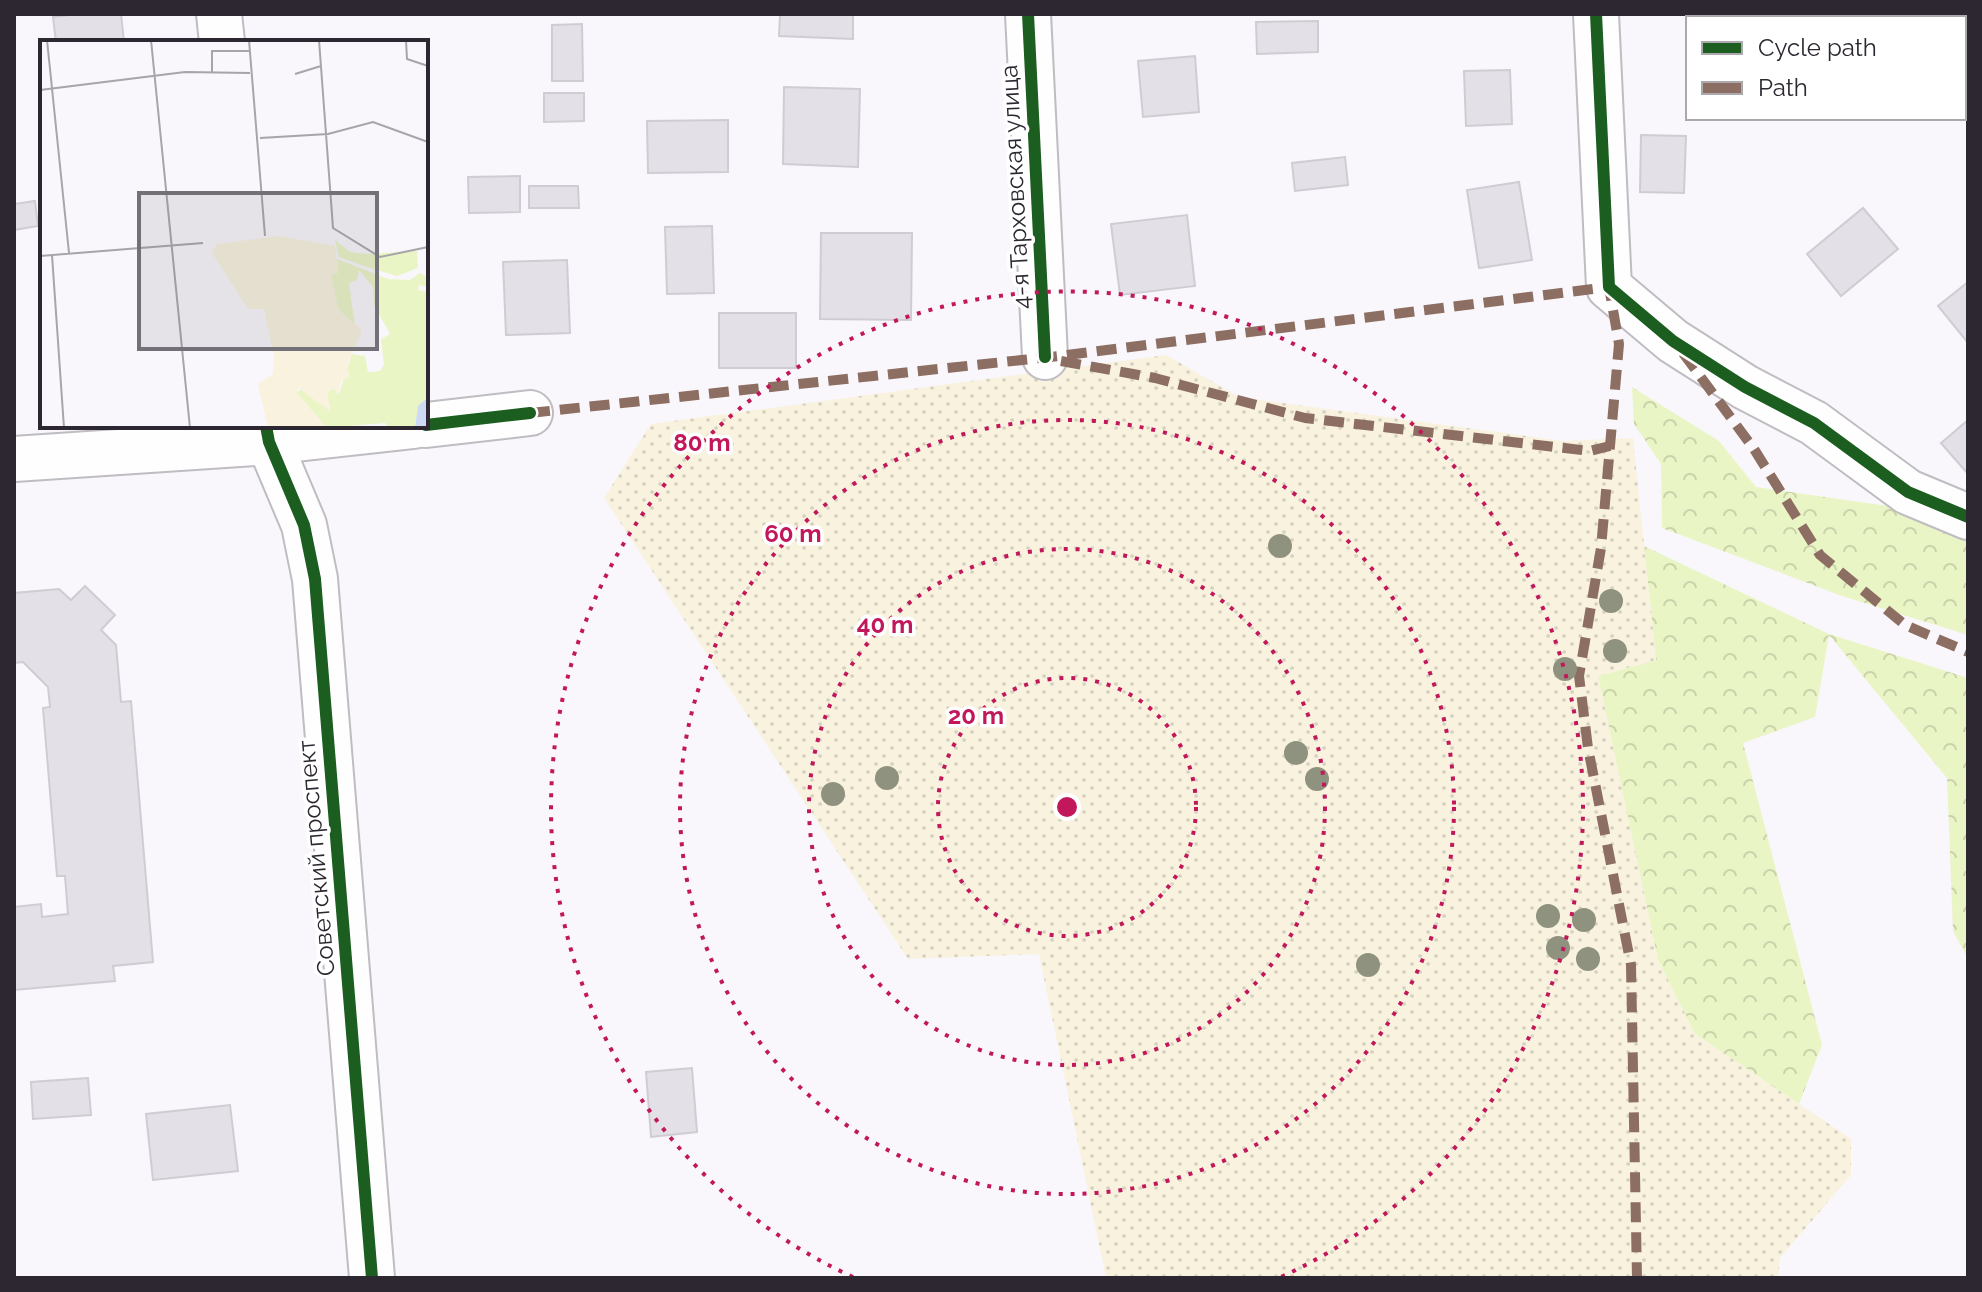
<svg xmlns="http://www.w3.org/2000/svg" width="1982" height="1292" font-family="Raleway,sans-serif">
	<defs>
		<pattern id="forest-crowns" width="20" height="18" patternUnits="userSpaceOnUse" patternTransform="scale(2)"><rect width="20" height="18" fill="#eaf5c5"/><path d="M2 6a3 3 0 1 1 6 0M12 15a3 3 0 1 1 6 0" fill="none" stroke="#c9d2aa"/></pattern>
		<pattern id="sand-dots" width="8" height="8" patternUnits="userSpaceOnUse" patternTransform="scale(2)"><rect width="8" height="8" fill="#f8f2df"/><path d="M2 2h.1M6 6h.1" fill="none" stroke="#d5d0c0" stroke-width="1.8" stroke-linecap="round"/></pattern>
	</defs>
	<rect width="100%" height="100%" fill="#f9f7fb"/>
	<g fill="url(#forest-crowns)">
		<path d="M 1632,387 L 1719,441 L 1756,487 L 1895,507 L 1968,512 L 1968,635 L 1842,596 L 1662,528 L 1661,464 L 1634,424 Z"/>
		<path d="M 1644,546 L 1829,634 L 1968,678 L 1968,959 L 1953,931 L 1947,778 L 1829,635 L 1815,717 L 1743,743 L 1822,1045 L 1799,1104 L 1695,1034 L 1658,960 L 1598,676 L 1656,660 Z"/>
	</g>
	<path fill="url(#sand-dots)" d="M 1166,355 L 1239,397 L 1563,441 L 1633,438 L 1656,660 L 1598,676 L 1658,960 L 1695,1034 L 1851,1139 L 1851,1175 L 1780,1258 L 1778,1278 L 1106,1278 L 1039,954 L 908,959 L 604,498 L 651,424 Z"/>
	<g fill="#e4e0e7" stroke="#cfccd3" stroke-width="2">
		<path d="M 79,14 L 121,14 L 124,42 L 56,42 L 53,17 Z"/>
		<path d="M 780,14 L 853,14 L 853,39 L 779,36 Z"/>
		<rect x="1743" y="14" width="47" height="4"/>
		<path d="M 1318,21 L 1318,52 L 1257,54 L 1256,22 Z"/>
		<path d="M 582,24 L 583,81 L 552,81 L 552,25 Z"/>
		<path d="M 1195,56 L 1199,112 L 1143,117 L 1138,61 Z"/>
		<path d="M 1510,70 L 1512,124 L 1466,126 L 1464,71 Z"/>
		<path d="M 784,87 L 860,89 L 858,167 L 783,164 Z"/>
		<path d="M 544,93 L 584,93 L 584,121 L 544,122 Z"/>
		<path d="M 728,120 L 728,172 L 648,173 L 647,121 Z"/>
		<path d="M 1641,135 L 1686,136 L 1684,193 L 1640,192 Z"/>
		<path d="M 1345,157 L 1348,185 L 1295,191 L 1292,163 Z"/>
		<path d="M 520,176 L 520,212 L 469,213 L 468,177 Z"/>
		<path d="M 1519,182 L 1532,260 L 1479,268 L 1467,190 Z"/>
		<path d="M 529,186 L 578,186 L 579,208 L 529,208 Z"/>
		<path d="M 35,201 L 38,226 L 14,230 L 14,204 Z"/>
		<path d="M 1863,208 L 1898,249 L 1841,296 L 1807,254 Z"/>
		<path d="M 1187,215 L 1195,286 L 1120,295 L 1111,224 Z"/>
		<path d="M 712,226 L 714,293 L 667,294 L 665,227 Z"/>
		<path d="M 821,233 L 912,233 L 911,320 L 820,319 Z"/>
		<path d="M 567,260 L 570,333 L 506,335 L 503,262 Z"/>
		<path d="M 1968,282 L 1968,343 L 1938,306 Z"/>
		<rect x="719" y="313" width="77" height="55"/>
		<path d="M 1968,420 L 1968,474 L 1941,443 Z"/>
		<path d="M 85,586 L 115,615 L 101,630 L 116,645 L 121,702 L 131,701 L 153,962 L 113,966 L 115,981 L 14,990 L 14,903 L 14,907 L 41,904 L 42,917 L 68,914 L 65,876 L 57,876 L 43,708 L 50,707 L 48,687 L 23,662 L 14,663 L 14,593 L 59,589 L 71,600 Z"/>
		<path d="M 692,1068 L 697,1132 L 651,1137 L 646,1072 Z"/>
		<path d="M 88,1078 L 91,1115 L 33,1119 L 31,1082 Z"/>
		<path d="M 230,1105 L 238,1171 L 153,1180 L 146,1114 Z"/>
	</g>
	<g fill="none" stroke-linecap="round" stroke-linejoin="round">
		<defs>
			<g id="minor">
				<path d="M 219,14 L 222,42"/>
				<path d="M 1028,14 L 1045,357"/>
				<path d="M 1596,14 L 1609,287 L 1673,341 L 1745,387 L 1814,423 L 1908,492 L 1968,517"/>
				<path d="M 426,425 L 530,413"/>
				<path d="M 266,426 L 269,442 L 304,525 L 315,579 L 372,1278"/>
				<path d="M 14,459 L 269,442 L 414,426"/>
			</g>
		</defs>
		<use href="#minor" stroke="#bfbcc2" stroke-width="48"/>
		<use href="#minor" stroke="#fefefe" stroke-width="44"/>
		<g stroke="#8d6e63" stroke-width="10" stroke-dasharray="20 10" stroke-linecap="butt">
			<path d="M 1683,353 L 1754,449 L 1820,555 L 1905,625 L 1968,652"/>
			<path d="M 1061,361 L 1155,378 L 1305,418 L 1590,451 L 1610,446"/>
			<path d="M 530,413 L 1059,356 L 1609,287 L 1619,344 L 1601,548 L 1579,676 L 1588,748 L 1631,965 L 1637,1278"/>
		</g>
		<defs>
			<g id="cycleway">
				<path d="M 1028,14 L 1045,357"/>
				<path d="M 1596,14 L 1609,287 L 1673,341 L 1745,387 L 1814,423 L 1908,492 L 1968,517"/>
				<path d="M 426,425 L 530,413"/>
				<path d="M 266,426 L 269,442 L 304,525 L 315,579 L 372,1278"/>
			</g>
		</defs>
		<use href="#cycleway" stroke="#fff" stroke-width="17"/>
		<use href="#cycleway" stroke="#1b5e20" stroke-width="12"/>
	</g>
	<g fill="#8f927e">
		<circle cx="1280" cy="546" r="12"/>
		<circle cx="1611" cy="601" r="12"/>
		<circle cx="1615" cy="651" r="12"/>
		<circle cx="1565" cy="669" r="12"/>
		<circle cx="1296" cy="753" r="12"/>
		<circle cx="887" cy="778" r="12"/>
		<circle cx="1317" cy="779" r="12"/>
		<circle cx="833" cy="794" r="12"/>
		<circle cx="1548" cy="916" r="12"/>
		<circle cx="1584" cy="920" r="12"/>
		<circle cx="1558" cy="948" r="12"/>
		<circle cx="1588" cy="959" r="12"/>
		<circle cx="1368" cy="965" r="12"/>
	</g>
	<g fill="none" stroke="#c2185b" stroke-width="4" stroke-dasharray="4 8">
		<circle cx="1067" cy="807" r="129"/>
		<circle cx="1067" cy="807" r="258"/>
		<circle cx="1067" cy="807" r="387"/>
		<path d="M853 1277A516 516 0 1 1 1281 1277"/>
	</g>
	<g text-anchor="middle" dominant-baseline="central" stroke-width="7" stroke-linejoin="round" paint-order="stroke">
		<g font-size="24" fill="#2c2731" stroke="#fff">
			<text transform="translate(1015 187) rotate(-93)">4-я Тарховская улица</text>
			<text transform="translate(316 858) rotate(-95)">Советский проспект</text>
		</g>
	</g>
	<g transform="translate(40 40)">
		<rect width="388" height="388" fill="#f9f7fb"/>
		<path d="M 295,200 L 310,212 L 327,214 L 377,211 L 378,228 L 357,236 L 321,225 L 299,217 ZM 297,219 L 348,239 L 370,240 L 380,233 L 388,238 L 388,247 L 379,245 L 378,250 L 388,252 L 388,357 L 378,366 L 375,388 L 348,388 L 345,383 L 287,388 L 256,353 L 263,348 L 289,370 L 287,352 L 294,349 L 299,354 L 312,314 L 325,316 L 328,332 L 340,331 L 344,325 L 341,299 L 350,294 L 334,265 L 333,247 L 319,230 L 317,240 L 309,243 L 315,286 L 298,269 L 291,235 L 298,233 Z" fill="#eaf5c5"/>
		<path d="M 239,196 L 295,206 L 298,233 L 291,235 L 298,269 L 322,290 L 307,325 L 310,337 L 301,341 L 298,356 L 294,349 L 287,353 L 291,372 L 258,348 L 257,353 L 287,388 L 228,388 L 218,344 L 233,334 L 234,316 L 224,269 L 208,269 L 172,213 L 177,204 Z" fill="#f8f2df"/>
		<path d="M 388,357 L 388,388 L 375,388 L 378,366 Z" fill="#cddbf3"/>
		<path fill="none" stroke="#a7a4aa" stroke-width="2" d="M 7,0 L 29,213M 111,0 L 150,388M 209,0 L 225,196M 279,0 L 293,188 L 340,217 L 388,207M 366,0 L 367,19 L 388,26M 172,33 L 172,11 L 209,11M 255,34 L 281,26M 0,50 L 145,32 L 210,33M 220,98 L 288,94 L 333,82 L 388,102M 12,215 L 24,388M 0,216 L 163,203"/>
		<path fill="#747078" fill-opacity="0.15" stroke="#747078" stroke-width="4" d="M 99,153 L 337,153 L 337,309 L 99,309 Z"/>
		<rect width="388" height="388" fill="none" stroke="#2c2731" stroke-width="4"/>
	</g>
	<circle cx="1067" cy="807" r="12" fill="#c2185b" stroke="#fff" stroke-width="4"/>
	<g font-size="24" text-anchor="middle" font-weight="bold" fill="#c2185b" stroke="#fff" stroke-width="7" stroke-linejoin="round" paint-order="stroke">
		<text x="702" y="451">80 m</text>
		<text x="793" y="542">60 m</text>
		<text x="885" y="633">40 m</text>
		<text x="976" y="724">20 m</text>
	</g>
	<rect width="1982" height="1292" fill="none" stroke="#2c2731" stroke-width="32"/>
	<rect x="1686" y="16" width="280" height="104" fill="#ffffff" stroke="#aba9ad" stroke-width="2"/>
	<rect x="1702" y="42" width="40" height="12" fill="#1b5e20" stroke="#aba9ad" stroke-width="2"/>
	<text x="1758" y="56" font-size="24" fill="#2c2731">Cycle path</text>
	<rect x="1702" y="82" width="40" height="12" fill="#8d6e63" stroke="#aba9ad" stroke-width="2"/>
	<text x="1758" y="96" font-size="24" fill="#2c2731">Path</text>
</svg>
